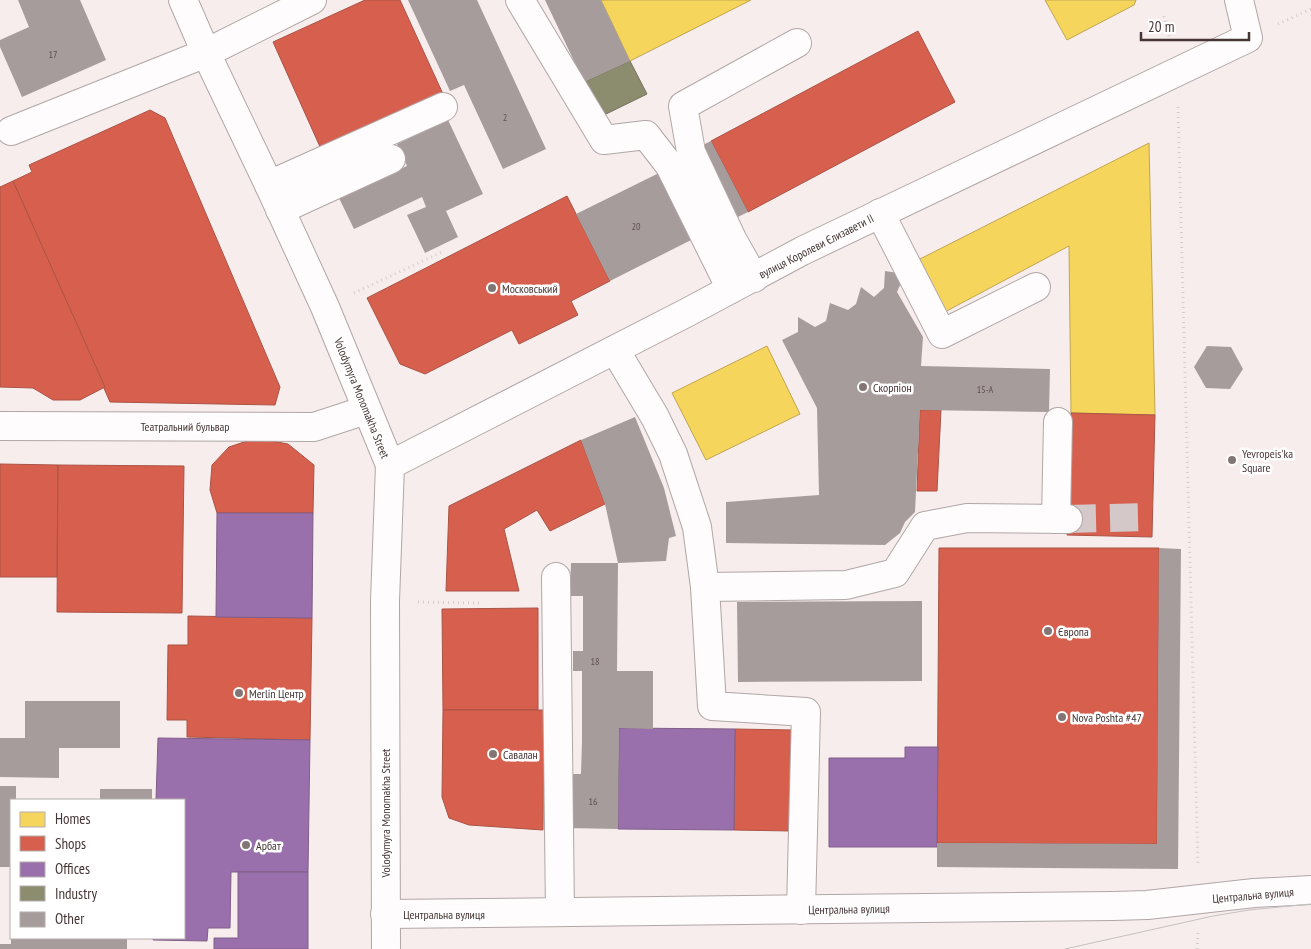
<svg xmlns="http://www.w3.org/2000/svg" width="1311" height="949" font-family="'PT Sans Narrow',sans-serif">
	<rect width="100%" height="100%" fill="#f7eded"/>
	<g fill="#f6d55c" stroke="#c1a550">
		<path d="M 601,0 L 751,0 L 630,61 Z"/>
		<path d="M 1045,0 L 1136,0 L 1134,5 L 1067,40 Z"/>
		<path d="M 1149,143 L 1155,415 L 1071,413 L 1069,246 L 941,314 L 916,261 Z"/>
		<path d="M 767,346 L 800,414 L 706,460 L 672,393 Z"/>
	</g>
	<g fill="#d6604d" stroke="#ab5346">
		<path d="M 365,0 L 400,0 L 443,94 L 321,149 L 273,42 Z"/>
		<path d="M 918,31 L 955,102 L 748,212 L 711,141 Z"/>
		<path d="M 150,110 L 165,118 L 280,387 L 275,405 L 110,402 L 13,181 L 32,172 L 29,165 Z"/>
		<path d="M 13,181 L 105,387 L 80,400 L 53,400 L 33,388 L 0,387 L 0,187 Z"/>
		<path d="M 567,196 L 610,281 L 571,301 L 578,315 L 519,344 L 512,330 L 425,374 L 400,364 L 367,298 Z"/>
		<path d="M 920,410 L 941,410 L 937,491 L 917,491 Z"/>
		<path d="M 1071,413 L 1155,415 L 1152,537 L 1067,535 Z"/>
		<path d="M 256,438 L 288,444 L 314,465 L 313,513 L 217,513 L 210,490 L 212,465 L 229,447 Z"/>
		<path d="M 581,440 L 605,504 L 550,531 L 537,510 L 504,529 L 519,591 L 446,591 L 449,506 Z"/>
		<path d="M 0,464 L 58,465 L 57,577 L 0,577 Z"/>
		<path d="M 58,465 L 184,466 L 182,613 L 57,612 Z"/>
		<path d="M 939,548 L 1159,548 L 1157,844 L 937,843 Z"/>
		<path d="M 538,608 L 538,710 L 443,710 L 442,609 Z"/>
		<path d="M 188,616 L 312,618 L 310,740 L 187,737 L 187,720 L 167,720 L 168,645 L 188,645 Z"/>
		<path d="M 443,710 L 544,710 L 543,830 L 469,825 L 449,818 L 442,797 Z"/>
		<path d="M 735,729 L 793,730 L 791,831 L 734,830 Z"/>
	</g>
	<g fill="#9970ab" stroke="#805e88">
		<path d="M 217,513 L 313,513 L 312,618 L 216,617 Z"/>
		<path d="M 619,728 L 735,729 L 734,830 L 618,829 Z"/>
		<path d="M 158,738 L 310,740 L 308,872 L 231,872 L 230,928 L 208,928 L 207,941 L 153,940 L 153,938 L 184,938 L 184,800 L 156,800 Z"/>
		<path d="M 905,747 L 938,747 L 937,847 L 829,847 L 829,758 L 905,758 Z"/>
		<path d="M 238,872 L 308,872 L 308,949 L 214,949 L 214,938 L 238,938 Z"/>
	</g>
	<path fill="#8c8c6e" stroke="#77725d" d="M 630,61 L 647,94 L 602,116 L 584,82 Z"/>
	<g fill="#a79c9c">
		<path d="M 18,0 L 80,0 L 106,60 L 22,97 L 0,47 L 0,40 L 29,27 Z"/>
		<path d="M 408,0 L 477,0 L 546,149 L 503,169 L 464,85 L 450,91 Z"/>
		<path d="M 545,0 L 601,0 L 630,61 L 584,82 Z"/>
		<path d="M 448,120 L 483,194 L 446,211 L 458,237 L 425,253 L 407,215 L 426,207 L 422,197 L 354,229 L 339,198 L 407,166 L 397,144 Z"/>
		<path d="M 711,141 L 748,212 L 738,217 L 701,146 Z"/>
		<path d="M 661,172 L 695,238 L 610,281 L 576,214 Z"/>
		<path d="M 885,271 L 905,274 L 897,292 L 923,337 L 921,366 L 1050,369 L 1049,412 L 920,410 L 915,512 L 905,522 L 900,533 L 885,545 L 726,543 L 726,502 L 819,495 L 817,408 L 782,340 L 798,332 L 798,317 L 815,327 L 826,321 L 830,303 L 848,310 L 856,304 L 861,287 L 874,297 L 884,288 Z"/>
		<path d="M 1207,346 L 1231,347 L 1243,369 L 1230,389 L 1206,388 L 1194,367 Z"/>
		<path d="M 635,417 L 664,488 L 676,536 L 669,538 L 666,561 L 618,563 L 605,504 L 581,440 Z"/>
		<path d="M 1159,548 L 1181,549 L 1178,869 L 937,867 L 937,843 L 1157,844 Z"/>
		<path d="M 571,563 L 618,563 L 617,671 L 653,671 L 653,729 L 619,728 L 618,829 L 567,828 L 568,774 L 581,774 L 582,741 L 582,671 L 573,671 L 573,651 L 583,651 L 583,596 L 570,596 Z"/>
		<path d="M 922,601 L 922,681 L 738,682 L 737,602 Z"/>
		<path d="M 25,701 L 120,701 L 120,748 L 59,748 L 59,778 L 0,777 L 0,738 L 25,738 Z"/>
		<path d="M 0,786 L 16,786 L 16,800 L 11,800 L 11,867 L 0,867 Z"/>
		<rect x="100" y="789" width="52" height="11"/>
		<path d="M 11,938 L 127,938 L 127,949 L 0,949 L 0,944 L 11,944 Z"/>
	</g>
	<g fill="none" stroke-linecap="round" stroke-linejoin="round">
		<path stroke="#d4c8c8" stroke-width="28" stroke-dasharray="28 14" stroke-linecap="butt" d="M 1068,519 L 1152,517"/>
		<defs>
			<g id="minor">
				<path d="M 520,0 L 604,140 L 646,135 L 670,166 L 731,289"/>
				<path d="M 11,131 L 206,53 L 312,0"/>
				<path d="M 269,185 L 443,107"/>
				<path d="M 280,210 L 391,159"/>
				<path d="M 880,213 L 942,334 L 1036,287"/>
				<path d="M 754,278 L 732,239 L 691,152 L 683,106 L 797,43"/>
				<path d="M 615,350 L 655,417 L 673,454 L 697,527 L 705,587 L 712,706 L 806,712 L 801,910"/>
				<path d="M 0,426 L 314,427 L 366,410"/>
				<path d="M 390,465 L 688,312 L 802,251 L 1248,38 L 1239,0"/>
				<path d="M 1056,519 L 1058,422"/>
				<path d="M 556,577 L 560,912"/>
				<path d="M 705,587 L 846,585 L 895,573 L 925,526 L 967,518 L 1068,519"/>
				<path d="M 385,914 L 1113,906 L 1147,905 L 1254,893 L 1311,890"/>
			</g>
			<path id="major" d="M 183,0 L 206,53 L 269,185 L 325,307 L 390,465 L 385,601 L 386,949"/>
		</defs>
		<use href="#minor" stroke="#b2a6a6" stroke-width="30"/>
		<use href="#major" stroke="#b2a6a6" stroke-width="30"/>
		<g stroke="#d3cece" stroke-width="3" stroke-dasharray="1 4" stroke-linecap="butt">
			<path d="M 1164,16 L 1170,40"/>
			<path d="M 1278,24 L 1311,9"/>
			<path d="M 1178,107 L 1198,866"/>
			<path d="M 354,293 L 442,252"/>
			<path d="M 418,602 L 481,603"/>
			<path d="M 1197,949 L 1198,932"/>
		</g>
		<use href="#minor" stroke="#fefcfc" stroke-width="28"/>
		<use href="#major" stroke="#fefcfc" stroke-width="28"/>
		<path stroke="#c5c1c1" stroke-width="1" d="M 1065,949 L 1213,916 L 1249,910 L 1311,904"/>
	</g>
	<g fill="#847575" stroke="#fff" stroke-width="2">
		<circle cx="492" cy="288" r="5"/>
		<circle cx="863" cy="387" r="5"/>
		<circle cx="1232" cy="460" r="5"/>
		<circle cx="1048" cy="631" r="5"/>
		<circle cx="239" cy="693" r="5"/>
		<circle cx="1062" cy="717" r="5"/>
		<circle cx="493" cy="754" r="5"/>
		<circle cx="246" cy="845" r="5"/>
	</g>
	<g text-anchor="middle" dominant-baseline="central" stroke-width="5" stroke-linejoin="round" paint-order="stroke">
		<g font-size="10" fill="#5e4f4f">
			<text x="53" y="54">17</text>
			<text x="505" y="117">2</text>
			<text x="636" y="226">20</text>
			<text x="985" y="389">15-А</text>
			<text x="595" y="661">18</text>
			<text x="593" y="801">16</text>
		</g>
		<g font-size="12" fill="#463535" stroke="#fff">
			<text transform="translate(816 246) rotate(-27)">вулиця Королеви Єлизавети ІІ</text>
			<text transform="translate(362 398) rotate(68)">Volodymyra Monomakha Street</text>
			<text x="185" y="426">Театральний бульвар</text>
			<text transform="translate(385 813) rotate(-90)">Volodymyra Monomakha Street</text>
			<text transform="translate(1253 895) rotate(-5)">Центральна вулиця</text>
			<text transform="translate(849 909) rotate(-1)">Центральна вулиця</text>
			<text x="444" y="914">Центральна вулиця</text>
		</g>
		<g font-size="12" fill="#463535" stroke="#fff" text-anchor="start">
			<text x="502" y="288">Московський</text>
			<text x="873" y="387">Скорпіон</text>
			<text x="1242" y="453">Yevropeis'ka<tspan x="1242" dy="14">Square</tspan></text>
			<text x="1058" y="631">Європа</text>
			<text x="249" y="693">Merlin Центр</text>
			<text x="1072" y="717">Nova Poshta #47</text>
			<text x="503" y="754">Савалан</text>
			<text x="256" y="845">Арбат</text>
		</g>
	</g>
	<rect x="10" y="799" width="175" height="140" fill="#ffffff" stroke="#b5aeae"/>
	<rect x="20" y="812" width="25" height="15" fill="#f6d55c" stroke="#b5aeae"/>
	<text x="55" y="824" font-size="15" fill="#463535">Homes</text>
	<rect x="20" y="836" width="25" height="15" fill="#d6604d" stroke="#b5aeae"/>
	<text x="55" y="849" font-size="15" fill="#463535">Shops</text>
	<rect x="20" y="862" width="25" height="15" fill="#9970ab" stroke="#b5aeae"/>
	<text x="55" y="874" font-size="15" fill="#463535">Offices</text>
	<rect x="20" y="886" width="25" height="15" fill="#8c8c6e" stroke="#b5aeae"/>
	<text x="55" y="899" font-size="15" fill="#463535">Industry</text>
	<rect x="20" y="912" width="25" height="15" fill="#a79c9c" stroke="#b5aeae"/>
	<text x="55" y="924" font-size="15" fill="#463535">Other</text>
	<path d="M1141 32v8h108v-8" fill="none" stroke="#463535" stroke-width="2.5"/>
	<text x="1148" y="32" font-size="15" fill="#463535" stroke="#ffffff" stroke-width="4" paint-order="stroke">20 m</text>
</svg>
